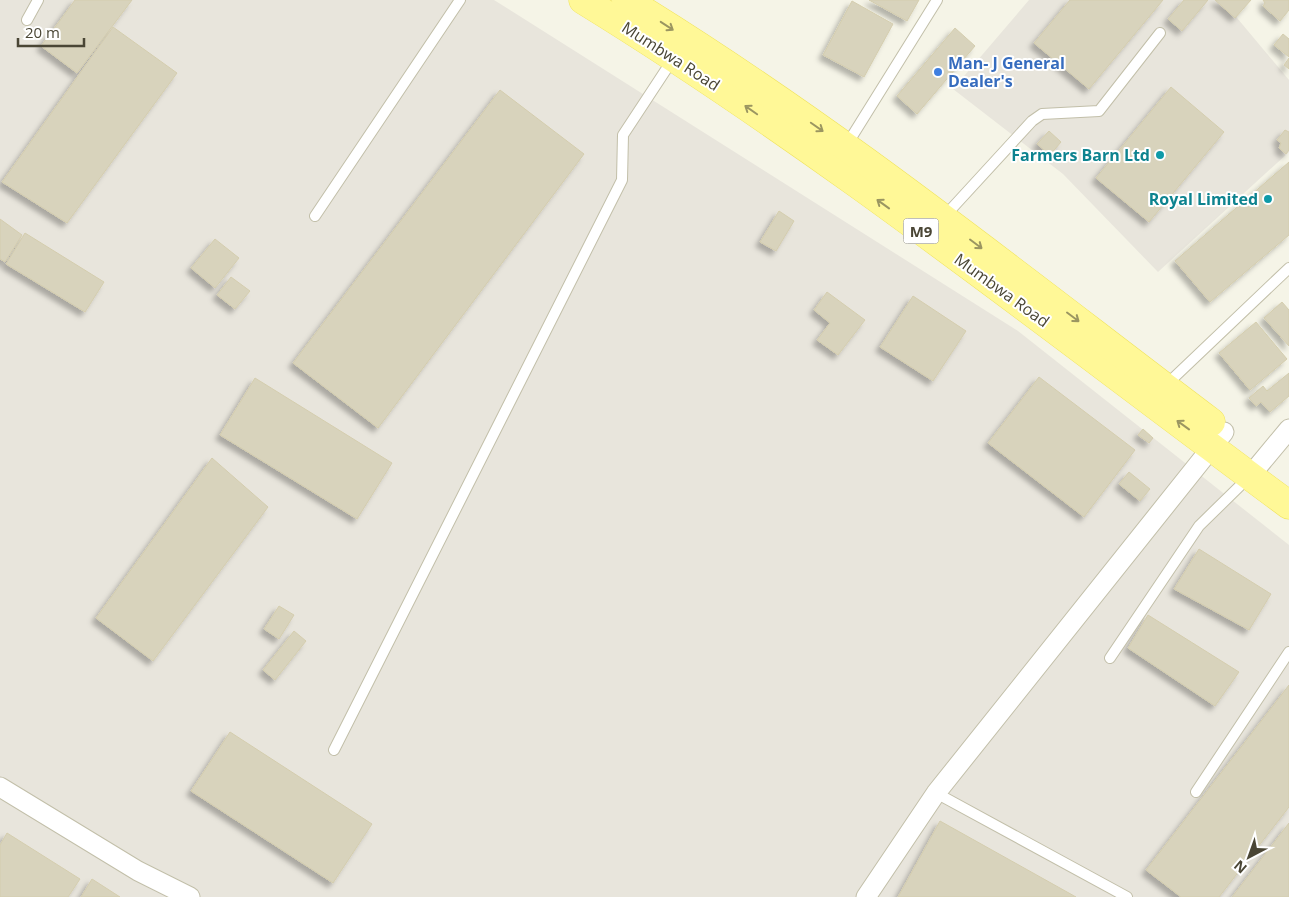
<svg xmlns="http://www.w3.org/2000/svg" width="1289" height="897" font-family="'Open Sans',sans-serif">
	<defs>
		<filter id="shadow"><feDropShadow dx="-4.5" dy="4.5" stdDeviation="2.5" flood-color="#0004"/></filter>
	</defs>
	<rect width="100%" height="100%" fill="#f5f4e7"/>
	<g fill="#e8e5dc">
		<path d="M 0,0 L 494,0 L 1018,331 L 1289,545 L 1289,897 L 0,897 Z"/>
		<path d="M 1029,0 L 1222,0 L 1289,80 L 1289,152 L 1158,272 L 1063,174 L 953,89 Z"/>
	</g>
	<g fill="#d8d3bc" stroke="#d4cdae" filter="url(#shadow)">
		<path d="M 75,0 L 132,0 L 77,73 L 41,46 Z"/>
		<path d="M 869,0 L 919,0 L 907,21 Z"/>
		<path d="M 1070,0 L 1163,0 L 1089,89 L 1034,43 Z"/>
		<path d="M 1184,0 L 1208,0 L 1182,31 L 1168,19 Z"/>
		<path d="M 1215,0 L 1251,0 L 1235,18 Z"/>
		<path d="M 1289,0 L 1289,10 L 1280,21 L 1263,6 L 1265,3 L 1263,0 Z"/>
		<path d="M 852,1 L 893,24 L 864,77 L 823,55 Z"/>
		<path d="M 113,27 L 177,73 L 67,223 L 2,182 Z"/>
		<path d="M 955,28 L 975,46 L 917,114 L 897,96 Z"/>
		<path d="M 1283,34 L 1289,39 L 1289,57 L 1274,45 Z"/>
		<path d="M 1289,58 L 1289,69 L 1284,65 Z"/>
		<path d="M 1171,87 L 1224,132 L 1149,222 L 1096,178 Z"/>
		<path d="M 500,90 L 584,154 L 378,428 L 293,363 Z"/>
		<path d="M 1285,130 L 1289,132 L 1289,150 L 1286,154 L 1279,148 L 1281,143 L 1277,140 Z"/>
		<path d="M 1049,131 L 1061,142 L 1050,155 L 1037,144 Z"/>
		<path d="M 1289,162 L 1289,235 L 1210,302 L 1175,261 Z"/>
		<path d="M 779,211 L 794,221 L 776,251 L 760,242 Z"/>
		<path d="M 0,219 L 22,235 L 5,262 L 0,259 Z"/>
		<path d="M 25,233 L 104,282 L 85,312 L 6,264 Z"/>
		<path d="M 215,239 L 239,258 L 215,288 L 191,268 Z"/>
		<path d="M 231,277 L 250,291 L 235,309 L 217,295 Z"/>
		<path d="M 827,292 L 865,320 L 838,355 L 817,340 L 830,323 L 814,310 Z"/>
		<path d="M 913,296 L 966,331 L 933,381 L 880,347 Z"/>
		<path d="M 1282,302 L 1289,310 L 1289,346 L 1264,318 Z"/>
		<path d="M 1256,322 L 1287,359 L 1250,390 L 1219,353 Z"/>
		<path d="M 1289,373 L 1289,396 L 1270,412 L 1261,402 L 1256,406 L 1249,398 L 1263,386 L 1267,391 Z"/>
		<path d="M 1039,377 L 1135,450 L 1084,517 L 988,443 Z"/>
		<path d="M 255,378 L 392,463 L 357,519 L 220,435 Z"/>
		<path d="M 1143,429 L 1153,438 L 1149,443 L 1138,435 Z"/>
		<path d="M 212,458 L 268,507 L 153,661 L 96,618 Z"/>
		<path d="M 1129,472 L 1150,489 L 1140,501 L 1119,484 Z"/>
		<path d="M 1199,549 L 1271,594 L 1249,630 L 1174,589 Z"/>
		<path d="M 279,606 L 294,615 L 279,639 L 264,629 Z"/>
		<path d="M 1148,615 L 1239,672 L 1215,706 L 1128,648 Z"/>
		<path d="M 294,631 L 306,641 L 275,680 L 263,670 Z"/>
		<path d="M 1289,685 L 1289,807 L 1219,897 L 1181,897 L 1146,870 Z"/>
		<path d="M 230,732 L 372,824 L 333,883 L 191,791 Z"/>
		<path d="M 940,821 L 1076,897 L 898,897 Z"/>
		<path d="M 1289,823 L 1289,897 L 1232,897 Z"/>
		<path d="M 7,833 L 80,879 L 68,897 L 0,897 L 0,845 Z"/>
		<path d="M 92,879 L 120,897 L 81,897 Z"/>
	</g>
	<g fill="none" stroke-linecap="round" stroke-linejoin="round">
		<defs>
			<g id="service">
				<path d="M 27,20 L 38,0"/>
				<path d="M 846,146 L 937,0"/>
				<path d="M 315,216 L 460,0"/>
				<path d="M 943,218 L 1032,121 L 1042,114 L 1099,111 L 1160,33"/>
				<path d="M 1165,386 L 1289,268"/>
				<path d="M 1110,658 L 1199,526 L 1249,477"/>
				<path d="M 334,750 L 622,180 L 623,135 L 673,59"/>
				<path d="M 1196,792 L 1289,652"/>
				<path d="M 936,793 L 1127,897"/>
			</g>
			<g id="minor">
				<path d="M 1250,476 L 1289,429"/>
				<path d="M 0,787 L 138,871 L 190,897"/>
				<path d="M 866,897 L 936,793 L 1224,432"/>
			</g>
			<g id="primary">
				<path d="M 583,0 C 830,152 1057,334 1289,505"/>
				<path d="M 626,0 C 831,125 1019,277 1211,422"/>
			</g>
		</defs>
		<use href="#service" stroke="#c2bfa9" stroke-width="12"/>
		<use href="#minor" stroke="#c2bfa9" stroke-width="21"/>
		<use href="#primary" stroke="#f0e35b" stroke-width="29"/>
		<use href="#service" stroke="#fff" stroke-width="10"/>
		<use href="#minor" stroke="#fff" stroke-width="19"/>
		<use href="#primary" stroke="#fff897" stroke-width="28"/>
	</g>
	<defs><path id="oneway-shaft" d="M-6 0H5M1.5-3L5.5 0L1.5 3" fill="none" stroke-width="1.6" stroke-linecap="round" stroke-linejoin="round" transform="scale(1.25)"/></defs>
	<g stroke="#9b9661">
		<use href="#oneway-shaft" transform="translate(667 26) rotate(33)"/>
		<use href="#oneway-shaft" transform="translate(751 110) rotate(-145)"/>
		<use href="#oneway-shaft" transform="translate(817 127) rotate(35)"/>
		<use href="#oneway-shaft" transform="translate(883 204) rotate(-144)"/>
		<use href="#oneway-shaft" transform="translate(976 244) rotate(37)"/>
		<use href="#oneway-shaft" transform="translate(1073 317) rotate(37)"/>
		<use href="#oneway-shaft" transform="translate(1183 425) rotate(-144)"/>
	</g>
	<circle fill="#3f7fe0" stroke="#fff" stroke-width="2" cx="938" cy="72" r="5"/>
	<g fill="#0f9aa8" stroke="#fff" stroke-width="2">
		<circle cx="1160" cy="155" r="5"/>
		<circle cx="1268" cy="199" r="5"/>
	</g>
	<g text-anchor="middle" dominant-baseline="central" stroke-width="4" stroke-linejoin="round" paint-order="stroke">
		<rect fill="#fff" stroke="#807e72" stroke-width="1" x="903.5" y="218.5" width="35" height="25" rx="4"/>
		<g font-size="15" font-weight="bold" fill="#4a4635">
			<text x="921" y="231">M9</text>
		</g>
		<g font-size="16" fill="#4a4635" stroke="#fff">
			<text transform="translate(671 56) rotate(33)">Mumbwa Road</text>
			<text transform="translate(1002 290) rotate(36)">Mumbwa Road</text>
		</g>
		<g font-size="16" font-weight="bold" fill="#366cbe" stroke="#fff" text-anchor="start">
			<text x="948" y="63">Man- J General<tspan x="948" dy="18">Dealer's</tspan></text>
		</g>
		<g font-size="16" font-weight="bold" fill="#0d838f" stroke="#fff" text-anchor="end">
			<text x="1150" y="155">Farmers Barn Ltd</text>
			<text x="1258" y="199">Royal Limited</text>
		</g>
	</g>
	<g transform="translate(1249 857) rotate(221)" stroke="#ffffff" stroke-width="4" paint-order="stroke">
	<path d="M0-4L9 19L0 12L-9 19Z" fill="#4a4635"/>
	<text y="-8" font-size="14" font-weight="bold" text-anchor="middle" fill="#4a4635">N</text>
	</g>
	<path d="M18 38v8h66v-8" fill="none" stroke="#4a4635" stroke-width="2.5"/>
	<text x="25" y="38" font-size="15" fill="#4a4635" stroke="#ffffff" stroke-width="4" paint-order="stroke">20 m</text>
</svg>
